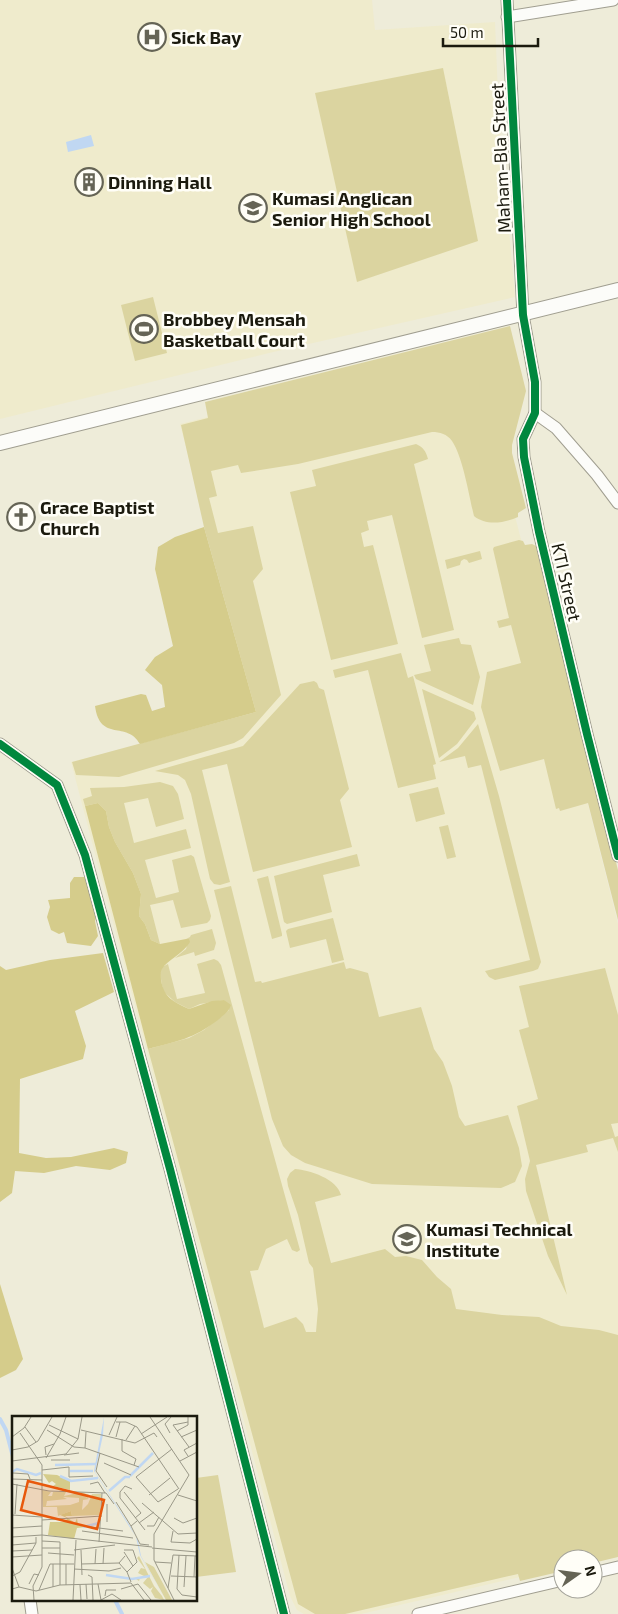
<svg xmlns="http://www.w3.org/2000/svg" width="618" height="1614" font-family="'Exo 2',sans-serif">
	<rect width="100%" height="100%" fill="#eeecd9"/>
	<g fill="#efebcc">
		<path d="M 0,0 L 372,0 L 375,30 L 495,22 L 499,119 L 515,297 L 269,353 L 0,419 Z"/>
		<path d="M 446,357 L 479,378 L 536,597 L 618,924 L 618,1554 L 593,1559 L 563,1559 L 563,1567 L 361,1614 L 304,1614 L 297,1610 L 290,1596 L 71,762 L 255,716 L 180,424 Z"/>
	</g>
	<g fill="#dbd4a0">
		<path d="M 443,68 L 478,241 L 357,282 L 315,93 Z"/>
		<path d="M 153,297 L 167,353 L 135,361 L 121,305 Z"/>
		<path d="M 510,326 L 526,391 L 512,445 L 512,453 L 526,508 L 518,513 L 518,517 C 504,523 486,526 474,516 C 469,496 463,457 452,441 C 447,434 440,432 432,432 L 298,464 L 241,473 L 238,465 L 211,471 L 217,496 L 209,498 L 218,533 L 253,526 L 263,569 L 253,581 L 281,695 L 243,738 L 234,743 L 119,777 L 76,775 L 72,762 L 256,712 L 204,527 L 181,425 L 208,418 L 205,402 Z"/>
		<path d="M 416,444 C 423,447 426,451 428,459 L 414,464 L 454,630 L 422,638 L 392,515 L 367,521 L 369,530 L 361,533 L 364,547 L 373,545 L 398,644 L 331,660 L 290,492 L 316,486 L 312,470 Z"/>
		<path d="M 519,540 L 523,541 L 525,545 L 532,544 L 536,546 L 618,870 L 618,920 L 588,803 L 560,811 L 559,808 L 556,809 L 544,759 L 500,771 L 481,707 L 487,672 L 521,663 L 511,625 L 499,628 L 497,621 L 509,618 L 493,549 L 494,547 Z"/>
		<path d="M 480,551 L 482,559 L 469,563 L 467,560 L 464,559 L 461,561 L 460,565 L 447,569 L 445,560 Z"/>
		<path d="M 459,638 L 461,644 L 471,645 L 480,677 L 473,705 L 416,679 L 414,675 L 431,671 L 424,645 Z"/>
		<path d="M 401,653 L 408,678 L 413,676 L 436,764 L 433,765 L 436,779 L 398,788 L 368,670 L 335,678 L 333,670 Z"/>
		<path d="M 314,681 L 317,683 L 319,688 L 324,690 L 349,789 L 340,800 L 352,847 L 253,872 L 227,764 L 202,770 L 230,882 L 220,885 L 214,884 L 210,879 L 191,794 L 185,780 L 178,775 L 155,771 L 243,746 L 300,684 Z"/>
		<path d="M 422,689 L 474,712 L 476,719 L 457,744 L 439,758 Z"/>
		<path d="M 478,724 L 499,796 L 541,962 L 538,969 L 533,971 L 495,980 L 489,977 L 485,971 L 530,960 L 481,765 L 468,768 L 465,756 L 439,762 L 458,748 Z"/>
		<path d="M 160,782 L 173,786 L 178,794 L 184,819 L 156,827 L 148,798 L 124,803 L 134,843 L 186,829 L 191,848 L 145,860 L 156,898 L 179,892 L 172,860 L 191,855 L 194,857 L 211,916 L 210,920 L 207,923 L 181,928 L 173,900 L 150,905 L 160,944 L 151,940 L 145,924 L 139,916 L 141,894 L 133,873 L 115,842 L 109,827 L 106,811 L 98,803 L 85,806 L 83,799 L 92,796 L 90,788 L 124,787 Z"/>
		<path d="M 438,787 L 445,814 L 416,822 L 409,794 Z"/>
		<path d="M 448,825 L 456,857 L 447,859 L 439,827 Z"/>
		<path d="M 357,854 L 360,866 L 323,875 L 332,912 L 287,924 L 284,922 L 274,876 Z"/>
		<path d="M 268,876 L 282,934 L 282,936 L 272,939 L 257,879 Z"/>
		<path d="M 231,886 L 255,982 L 261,981 L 262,983 L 344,962 L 346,969 L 350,968 L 368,973 L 379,1017 L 421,1007 L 434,1049 L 443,1062 L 452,1086 L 459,1117 L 465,1126 L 508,1115 L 519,1148 L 522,1166 L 515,1182 L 501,1188 L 372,1184 L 305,1163 L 291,1155 L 283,1146 L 272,1119 L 214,890 Z"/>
		<path d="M 333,918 L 344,960 L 332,963 L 326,939 L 290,948 L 286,931 L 288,929 Z"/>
		<path d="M 212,929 L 216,943 L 214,950 L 195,956 L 194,952 L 175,958 L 186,949 L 189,939 L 186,939 L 190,937 L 191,935 Z"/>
		<path d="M 214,959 L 218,961 L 221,965 L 300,1250 L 297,1252 L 292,1250 L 287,1239 L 266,1249 L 258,1270 L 250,1271 L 264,1328 L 296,1317 L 303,1324 L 306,1332 L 316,1332 L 318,1309 L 313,1268 L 309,1263 L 298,1215 L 288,1186 L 287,1179 L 290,1173 L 295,1169 C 310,1170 337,1179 341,1195 L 315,1202 L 331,1263 L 385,1249 L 395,1257 L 406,1256 L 422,1260 L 437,1277 L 451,1289 L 456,1309 L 502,1315 L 539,1317 L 561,1326 L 599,1330 L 618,1335 L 618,1557 L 593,1563 L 593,1559 L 563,1559 L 563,1571 L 520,1581 L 518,1574 L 345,1614 L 315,1614 L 298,1604 L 148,1049 L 189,1038 L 204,1030 L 229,1010 L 224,1000 L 200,1004 L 189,1009 L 175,1002 L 163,991 L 160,973 L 162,967 L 168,964 L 177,999 L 205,993 L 197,964 Z"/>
		<path d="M 605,968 L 618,1015 L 618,1123 L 611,1124 L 615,1137 L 618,1136 L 618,1152 L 613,1138 L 586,1145 L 588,1152 L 536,1165 L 567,1295 L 548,1256 L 526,1191 L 525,1179 L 530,1161 L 517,1106 L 538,1099 L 519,1030 L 529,1027 L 519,986 Z"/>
		<path d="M 218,1475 L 236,1572 L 196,1577 L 196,1478 Z"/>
	</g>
	<g fill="#d5cc8b">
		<path d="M 204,527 L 256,712 L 140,744 C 127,720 100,743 95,706 L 141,694 L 146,695 L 152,711 L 165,707 L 162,685 L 145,670 L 155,657 L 173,646 L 155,569 L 158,547 L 175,537 Z"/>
		<path d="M 98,803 L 106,811 L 109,827 L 115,842 L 133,873 L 141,894 L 139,916 L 145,924 L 151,940 L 160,944 L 186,939 L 189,939 L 190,942 C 183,954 167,960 162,969 C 160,972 161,976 161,980 C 164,998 174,1002 189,1009 L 212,1001 L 224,1000 L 231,1005 C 229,1012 223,1015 218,1020 C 193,1039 178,1041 148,1049 L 85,806 Z"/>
		<path d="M 74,877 L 87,877 L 98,912 L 95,921 L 98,936 L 91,946 L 67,943 L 64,932 L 59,934 L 51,930 L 47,917 L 50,907 L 48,900 L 70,898 L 70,883 Z"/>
		<path d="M 103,953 L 114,992 L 75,1011 L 86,1046 L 83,1059 L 20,1079 L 19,1153 L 46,1158 L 71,1157 L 114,1148 L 128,1152 L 126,1163 L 110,1170 L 76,1166 L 44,1173 L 15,1171 L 12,1193 L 0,1202 L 0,966 L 6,970 L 50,960 Z"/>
		<path d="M 0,1284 L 23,1359 L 16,1370 L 0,1378 Z"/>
	</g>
	<path fill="#c0d7f2" d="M 91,135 L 94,146 L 68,152 L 66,142 Z"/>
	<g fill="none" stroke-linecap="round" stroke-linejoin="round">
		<g stroke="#c0d7f2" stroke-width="4">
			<path d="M 0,1419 L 6,1430 L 14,1461"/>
			<path d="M 115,1600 L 122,1614"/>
		</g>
		<defs>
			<g id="minor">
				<path d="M 507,0 L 523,315 L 535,382 L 535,413 L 523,439 L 524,457 L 539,532 L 587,734 L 618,856"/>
				<path d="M 507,17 L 613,0"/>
				<path d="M 535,413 L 556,428 L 597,475 L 618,503"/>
				<path d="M 0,744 L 57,785 L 85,855 L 170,1169 L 284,1614"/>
				<path d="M 593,1573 L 618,1567"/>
				<path d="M 30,1600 L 32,1614"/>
				<path d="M 418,1614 L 563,1580"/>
			</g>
			<path id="tertiary" d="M 0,443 L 618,290"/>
		</defs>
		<use href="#minor" stroke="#a09e90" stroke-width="13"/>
		<use href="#tertiary" stroke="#a09e90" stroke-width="16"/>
		<use href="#minor" stroke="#fcfcf9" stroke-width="11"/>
		<use href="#tertiary" stroke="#fcfcf9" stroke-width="14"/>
		<defs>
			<g id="cycleway">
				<path d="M 507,0 L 523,315 L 535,382 L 535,413 L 523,439 L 524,457 L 539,532 L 587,734 L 618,856"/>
				<path d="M 0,744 L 57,785 L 85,855 L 170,1169 L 284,1614"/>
			</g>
		</defs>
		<use href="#cycleway" stroke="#fffef7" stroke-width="11"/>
		<use href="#cycleway" stroke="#00873e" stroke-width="8"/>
	</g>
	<defs>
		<symbol id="hospital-ring" viewBox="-11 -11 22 22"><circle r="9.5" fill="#fffef7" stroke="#656455" stroke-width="1.5"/><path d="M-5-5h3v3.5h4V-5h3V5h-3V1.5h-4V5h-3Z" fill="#656455"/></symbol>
		<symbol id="building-ring" viewBox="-11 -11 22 22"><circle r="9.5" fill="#fffef7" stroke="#656455" stroke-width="1.5"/><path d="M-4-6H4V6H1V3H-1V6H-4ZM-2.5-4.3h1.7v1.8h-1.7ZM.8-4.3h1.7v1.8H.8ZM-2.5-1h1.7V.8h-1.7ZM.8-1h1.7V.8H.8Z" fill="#656455"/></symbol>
		<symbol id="school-ring" viewBox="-11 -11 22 22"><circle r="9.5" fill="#fffef7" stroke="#656455" stroke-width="1.5"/><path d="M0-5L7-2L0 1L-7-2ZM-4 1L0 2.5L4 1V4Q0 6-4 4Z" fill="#656455"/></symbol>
		<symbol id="stadium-ring" viewBox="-11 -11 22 22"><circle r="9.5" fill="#fffef7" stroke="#656455" stroke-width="1.5"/><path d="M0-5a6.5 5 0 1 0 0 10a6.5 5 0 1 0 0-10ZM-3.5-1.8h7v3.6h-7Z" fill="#656455"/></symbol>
		<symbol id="church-ring" viewBox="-11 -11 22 22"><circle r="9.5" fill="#fffef7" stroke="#656455" stroke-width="1.5"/><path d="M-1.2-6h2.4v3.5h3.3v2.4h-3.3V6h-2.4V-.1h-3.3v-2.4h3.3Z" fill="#656455"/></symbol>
	</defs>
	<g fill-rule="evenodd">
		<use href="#hospital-ring" x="136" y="21" width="32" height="32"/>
		<use href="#building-ring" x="73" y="166" width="32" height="32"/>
		<use href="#school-ring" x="237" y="192" width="32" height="32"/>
		<use href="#stadium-ring" x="128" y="313" width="32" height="32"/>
		<use href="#church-ring" x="5" y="501" width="32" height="32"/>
		<use href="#school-ring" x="391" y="1223" width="32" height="32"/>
	</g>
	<g text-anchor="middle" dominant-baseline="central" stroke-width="5" stroke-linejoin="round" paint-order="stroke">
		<g font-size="18" font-weight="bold" fill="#1b1a0e" stroke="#fffef7" text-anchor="start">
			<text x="171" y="37">Sick Bay</text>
			<text x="108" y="182">Dinning Hall</text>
			<text x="272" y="198">Kumasi Anglican<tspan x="272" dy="21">Senior High School</tspan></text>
			<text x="163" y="319">Brobbey Mensah<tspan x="163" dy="21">Basketball Court</tspan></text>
			<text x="40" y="507">Grace Baptist<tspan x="40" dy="21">Church</tspan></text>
			<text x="426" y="1229">Kumasi Technical<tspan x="426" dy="21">Institute</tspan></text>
		</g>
		<g font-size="18" fill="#1b1a0e" stroke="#fffef7">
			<text transform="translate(500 158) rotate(-93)">Maham-Bla Street</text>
			<text transform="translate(567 582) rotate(77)">KTI Street</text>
		</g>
	</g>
	<g transform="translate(12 1416)">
		<rect width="185" height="185" fill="#eeecd9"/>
		<path d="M 30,74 L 39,76 L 36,80 L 40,80 L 41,76 L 54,76 L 52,80 L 70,76 L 77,79 L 76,82 L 70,79 L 77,83 L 71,84 L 70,94 L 76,88 L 80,78 L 89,78 L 88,99 L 60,100 L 59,95 L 46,100 L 45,91 L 31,91 ZM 51,81 L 67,82 L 67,86 L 58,89 L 34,90 L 35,85 L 55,83 ZM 127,140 L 142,170 L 150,180 L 152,184 L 143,182 L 139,175 L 141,171 L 138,173 L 131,167 L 136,161 L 128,162 L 127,165 L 124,163 L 132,160 L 126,157 L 129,152 L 133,153 L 125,142 ZM 133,146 L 142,151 L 160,184 L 154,184 Z" fill="#dbd4a0" fill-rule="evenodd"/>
		<path d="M 31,58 L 45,59 L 58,65 L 58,74 L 41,70 L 44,68 L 40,65 L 37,67 ZM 59,95 L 60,100 L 53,100 L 63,107 L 65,102 L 66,109 L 74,111 L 65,112 L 62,123 L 36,119 L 38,106 L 54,106 L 55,102 L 48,99 Z" fill="#d5cc8b"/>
		<path d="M 92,1 L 91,19 L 83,56 L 118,110 L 126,125 L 129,140 L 154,184 L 128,139 L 124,121 L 82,55 Z" fill="#c0d7f2"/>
		<path fill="none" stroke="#c0d7f2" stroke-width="2.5" d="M 43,49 L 84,48M 58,55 L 81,55M 0,56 L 5,53 L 24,59 L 29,57M 48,60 L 59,65 L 86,62M 118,60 L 141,37M 97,75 L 113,61 L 118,61M 71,111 L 87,107M 94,159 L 120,163 L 138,160"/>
		<path fill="none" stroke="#9a9888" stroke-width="1" d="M 138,1 L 177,59 L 142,118 L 142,144 L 162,184M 104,6 L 114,6 L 125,11 L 167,73M 176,6 L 161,9 L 177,31M 37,9 L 66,23M 13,11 L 24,26M 35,14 L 62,31 L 73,32 L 127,51M 69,14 L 123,27 L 142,17 L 145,21M 165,15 L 176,9 L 176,1M 8,17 L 30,49 L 30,151 L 21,170 L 22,184M 158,17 L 153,8 L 159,1M 129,18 L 155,1M 97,19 L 105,1M 0,21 L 12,12 L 19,1M 104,21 L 108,6M 169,21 L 185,14M 110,23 L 110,35 L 124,43 L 122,49M 114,24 L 123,10M 73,32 L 74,16M 160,33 L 124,61 L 146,86 L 166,73M 0,34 L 16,31 L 26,25 L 40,1M 88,37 L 84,55 L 95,71M 34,39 L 33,31 L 42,28M 52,39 L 67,37M 176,40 L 172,34 L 185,27M 34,42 L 48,18 L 54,1M 39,44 L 58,44M 0,45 L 54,38 L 66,23 L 70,1M 168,45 L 185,36M 92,47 L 119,59M 30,54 L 57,51 L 57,61 L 81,60M 1,57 L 16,58 L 18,63M 0,63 L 30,64M 0,68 L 37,75 L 94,77 L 102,88M 78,68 L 86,66 L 93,77M 120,73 L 113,70 L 108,76 L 108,82 L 133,114M 112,76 L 129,97 L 123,102M 137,79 L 158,62M 166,79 L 185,85M 104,86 L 119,110M 130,87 L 166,118 L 185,117M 95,88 L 95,106M 3,98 L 5,68M 0,99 L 30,101M 162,102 L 171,107 L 185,102M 30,104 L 90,100M 125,105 L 119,110 L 128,128 L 137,129M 127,107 L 142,96M 135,110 L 142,110 L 147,101M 79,111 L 111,115M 0,112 L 30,110M 70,115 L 121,122M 161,115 L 159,126 L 178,127 L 185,123M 0,121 L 30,119 L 140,131M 30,125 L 48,126 L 48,169M 87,126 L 90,77M 0,129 L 24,127M 30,132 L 48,132M 140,132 L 185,136M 62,134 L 103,129M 69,134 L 70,159M 112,134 L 121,134 L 125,146 L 115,156M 0,135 L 20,134M 112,136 L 121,150M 36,137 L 62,139M 167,139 L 165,173 L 170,179 L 185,181M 0,141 L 30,139M 143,146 L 159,147M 107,147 L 115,156 L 119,166M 54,148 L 54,169M 69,148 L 107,147 L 113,140M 83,148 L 84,133M 91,148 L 92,132M 0,152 L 7,171M 62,153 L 97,155 L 109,152M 76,159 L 80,161 L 81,184M 0,160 L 8,156 L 24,127 L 24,121M 159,160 L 185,161M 182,161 L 183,140M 17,168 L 22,158 L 27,159M 74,168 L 75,183M 86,168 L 89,184 L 100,178 L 109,184M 68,169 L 69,184M 41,171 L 41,148M 172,171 L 174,140M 156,172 L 161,139 L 185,140M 0,173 L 7,171 L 24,175 L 48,169 L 119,167 L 132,184M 109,173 L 126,168 L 139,184M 27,174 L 38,148 L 62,148M 93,180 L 94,174 L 104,174M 61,184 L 64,124"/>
		<path fill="#e8590c" fill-opacity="0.15" stroke="#e8590c" stroke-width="2.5" d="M 16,65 L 92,84 L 85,113 L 9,94 Z"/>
		<rect width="185" height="185" fill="none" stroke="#1b1a0e" stroke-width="2.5"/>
	</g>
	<g transform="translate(578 1574) rotate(76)"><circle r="24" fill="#fffef7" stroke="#a4a39a"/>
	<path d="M0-4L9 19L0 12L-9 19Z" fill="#656455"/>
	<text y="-8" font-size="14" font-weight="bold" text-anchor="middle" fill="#1b1a0e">N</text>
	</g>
	<path d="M443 38v8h95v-8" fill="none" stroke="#1b1a0e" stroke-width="2.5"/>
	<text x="450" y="38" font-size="15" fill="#1b1a0e" stroke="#fffef7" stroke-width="4" paint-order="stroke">50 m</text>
</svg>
